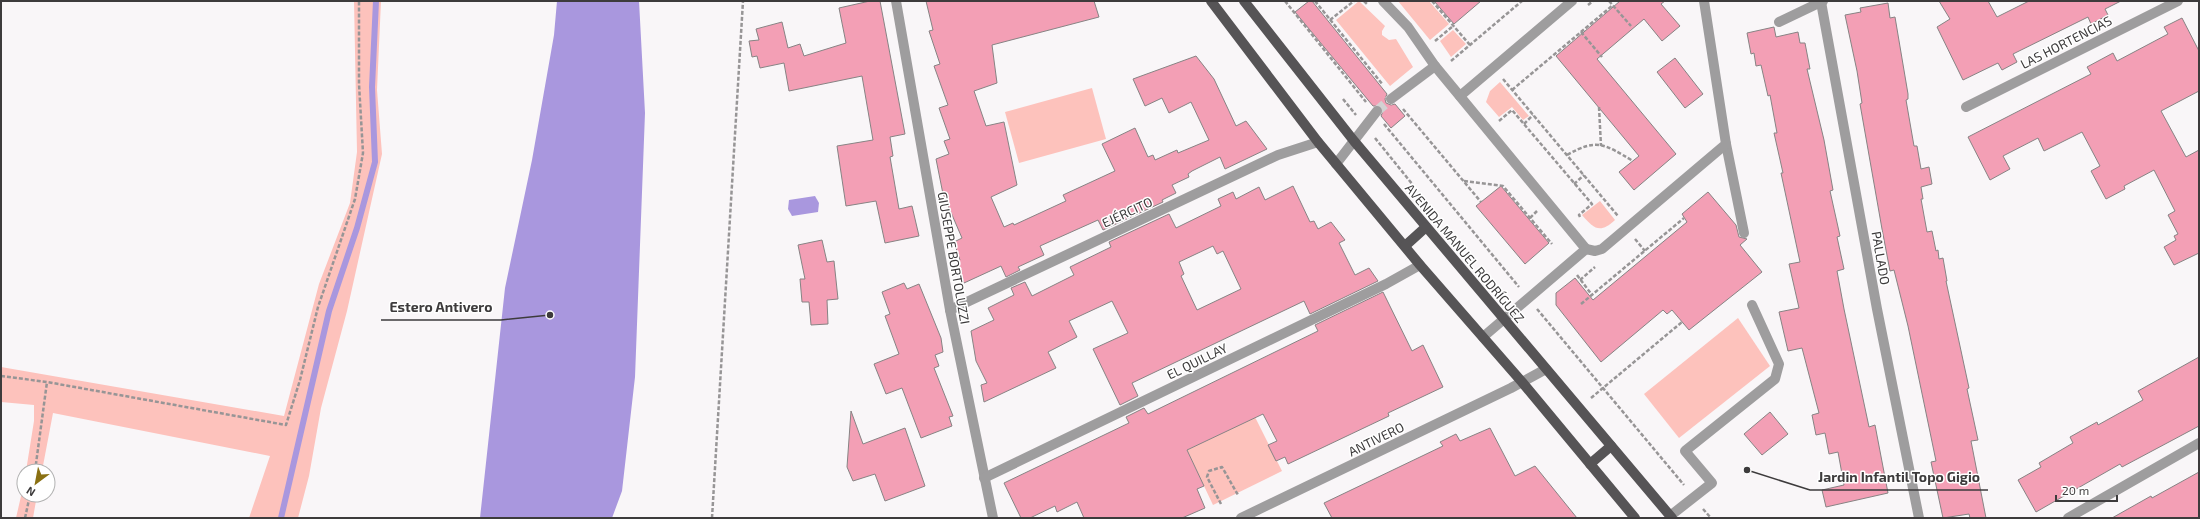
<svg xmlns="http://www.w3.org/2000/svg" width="2200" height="519" font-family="'Exo 2',sans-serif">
	<rect width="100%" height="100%" fill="#f9f6f8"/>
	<g fill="#fdc2bc">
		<path d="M 354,1 L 381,1 L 377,90 L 382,154 L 347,311 L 321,408 L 309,476 L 298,518 L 249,518 L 270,456 L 53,413 L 42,471 L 26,471 L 34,421 L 34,405 L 1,402 L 1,367 L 284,416 L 319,284 L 350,203 L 357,152 Z"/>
		<path d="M 1359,1 L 1385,26 L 1382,31 L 1382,35 L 1389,40 L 1396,39 L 1413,67 L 1390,86 L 1336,20 Z"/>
		<path d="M 1398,1 L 1429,1 L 1449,24 L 1430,40 Z"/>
		<path d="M 1453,30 L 1466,44 L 1451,57 L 1440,41 Z"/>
		<path d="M 1500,82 L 1529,116 L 1523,120 L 1512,107 L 1499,117 L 1486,102 L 1490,91 Z"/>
		<path d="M 1092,88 L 1106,139 L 1019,163 L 1005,112 Z"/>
		<path d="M 1600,201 L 1615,220 C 1600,234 1594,229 1582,215 Z"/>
		<path d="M 1738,318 L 1770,366 L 1679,438 L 1644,394 Z"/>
		<path d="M 1255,417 L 1282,471 L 1213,505 L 1187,450 Z"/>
		<path d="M 24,483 L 24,495 L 37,495 L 33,518 L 16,518 Z"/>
	</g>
	<g fill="#a997de">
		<path d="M 557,1 L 639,1 L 645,113 L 635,377 L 622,491 L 612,518 L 480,518 L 505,288 L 532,160 L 554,35 Z"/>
		<path d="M 815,196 L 819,203 L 818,212 L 792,216 L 788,209 L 789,200 Z"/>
	</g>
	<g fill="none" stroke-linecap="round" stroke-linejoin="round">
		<path stroke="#a997de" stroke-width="6" d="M 281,518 L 329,311 L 357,228 L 375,162 L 372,87 L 376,1"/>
	</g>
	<g fill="#f39fb5" stroke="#878384" fill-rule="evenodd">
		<path d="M 870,1 L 880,1 L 905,134 L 890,137 L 893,156 L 890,157 L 899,209 L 912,206 L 919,236 L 885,243 L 876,201 L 846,206 L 837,146 L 873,140 L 862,76 L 789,91 L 784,63 L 760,68 L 757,56 L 752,57 L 749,41 L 759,40 L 756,29 L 782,22 L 788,48 L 800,44 L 804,56 L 846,43 L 839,8 Z"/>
		<path d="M 926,1 L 1094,1 L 1099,17 L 992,45 L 997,83 L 974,91 L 986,126 L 1004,122 L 1017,185 L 991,197 L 1004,227 L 1013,223 L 1014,225 L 1066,201 L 1063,195 L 1115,171 L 1102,144 L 1135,128 L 1148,157 L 1153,155 L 1155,160 L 1177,150 L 1178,153 L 1209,140 L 1191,102 L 1169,113 L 1162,98 L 1145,106 L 1133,79 L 1196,56 L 1214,79 L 1236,126 L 1246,121 L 1267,149 L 1225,169 L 1220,157 L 1192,171 L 1188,174 L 1189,177 L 1172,185 L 1176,193 L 1162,200 L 1163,202 L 1103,230 L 1098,220 L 1040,246 L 1044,255 L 1018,267 L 1020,270 L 1006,277 L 1001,266 L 964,283 L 960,274 L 958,261 L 960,260 L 954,242 L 962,238 L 943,194 L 936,159 L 949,154 L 944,141 L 950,139 L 939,108 L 948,105 L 934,66 L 940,64 L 929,31 L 933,30 Z"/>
		<path d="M 1309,1 L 1312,1 L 1387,94 L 1385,99 L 1386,103 L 1391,105 L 1395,104 L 1405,116 L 1391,128 L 1381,116 L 1383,111 L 1381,106 L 1373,106 L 1295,12 Z"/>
		<path d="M 1434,1 L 1481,1 L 1454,24 Z"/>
		<path d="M 1620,1 L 1665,1 L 1661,4 L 1680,26 L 1662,41 L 1644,19 L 1597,59 L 1676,154 L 1634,190 L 1619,172 L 1639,156 L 1556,56 Z"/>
		<path d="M 1939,1 L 1988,1 L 1997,17 L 2029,1 L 2121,1 L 2105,9 L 2108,15 L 2091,24 L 2088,17 L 2013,54 L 2017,62 L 2002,70 L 1998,63 L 1963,80 L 1937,27 L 1950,19 Z"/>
		<path d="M 1888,3 L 1890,18 L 1895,17 L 1908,94 L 1908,99 L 1906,100 L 1914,146 L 1917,146 L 1921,169 L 1929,167 L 1932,184 L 1921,187 L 1923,199 L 1921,199 L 1927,232 L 1932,231 L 1936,251 L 1938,250 L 1939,259 L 1943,258 L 1947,281 L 1946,281 L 1969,388 L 1967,389 L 1978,440 L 1971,441 L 1986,518 L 1970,518 L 1969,514 L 1943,518 L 1931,462 L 1936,461 L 1908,326 L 1894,270 L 1890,271 L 1882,229 L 1860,104 L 1862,103 L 1857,71 L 1845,15 L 1861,12 L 1860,8 Z"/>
		<path d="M 2182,18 L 2199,51 L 2199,91 L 2161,111 L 2186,157 L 2199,150 L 2199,253 L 2174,265 L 2164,247 L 2176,240 L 2174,236 L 2178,234 L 2168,215 L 2175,211 L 2154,170 L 2124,186 L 2125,189 L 2106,199 L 2091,171 L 2100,166 L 2082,132 L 2044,151 L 2038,138 L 2003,156 L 2010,169 L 1990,180 L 1968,137 L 2091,74 L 2087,67 L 2113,53 L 2117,61 L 2168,34 L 2164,27 Z"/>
		<path d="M 1774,27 L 1776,37 L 1798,32 L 1800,43 L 1805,43 L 1810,69 L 1807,69 L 1824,140 L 1833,190 L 1830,191 L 1840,236 L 1837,237 L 1844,269 L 1837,271 L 1844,309 L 1869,427 L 1875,425 L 1888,493 L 1826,507 L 1822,490 L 1844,485 L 1838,452 L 1829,454 L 1825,433 L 1816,435 L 1812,415 L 1819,413 L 1802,348 L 1788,351 L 1779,312 L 1799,308 L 1789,264 L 1800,262 L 1781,173 L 1783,173 L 1774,133 L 1777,133 L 1770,95 L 1768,96 L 1761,65 L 1756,66 L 1754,53 L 1751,54 L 1747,33 Z"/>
		<path d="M 1675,58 L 1703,94 L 1685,108 L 1657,72 Z"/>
		<path d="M 1293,186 L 1310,222 L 1314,221 L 1318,229 L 1331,222 L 1345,240 L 1339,243 L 1355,275 L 1369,268 L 1378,281 L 1310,314 L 1304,301 L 1132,383 L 1138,396 L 1120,405 L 1093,349 L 1128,333 L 1112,301 L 1069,321 L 1077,337 L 1048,352 L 1056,368 L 984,402 L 981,385 L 987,383 L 976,361 L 971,331 L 994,320 L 988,308 L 1014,295 L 1011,288 L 1025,282 L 1032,296 L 1074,275 L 1070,267 L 1111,247 L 1109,242 L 1169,214 L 1176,228 L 1221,206 L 1218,199 L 1233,192 L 1236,199 L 1259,187 L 1265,200 ZM 1213,246 L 1217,254 L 1223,251 L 1241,289 L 1197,310 L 1181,276 L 1184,274 L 1179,262 Z"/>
		<path d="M 1501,186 L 1549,243 L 1525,264 L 1476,206 Z"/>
		<path d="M 1708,192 L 1736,225 L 1739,237 L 1747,239 L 1740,245 L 1762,272 L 1689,330 L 1672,310 L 1667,314 L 1663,310 L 1601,362 L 1556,305 L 1556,293 L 1575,278 L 1593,300 L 1687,222 L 1682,214 Z"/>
		<path d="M 822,240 L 827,262 L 834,261 L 838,299 L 827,300 L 828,324 L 811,325 L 809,302 L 802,302 L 800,279 L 805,279 L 798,245 Z"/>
		<path d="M 904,283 L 907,289 L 919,284 L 941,338 L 943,352 L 935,355 L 939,366 L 934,368 L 953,416 L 949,417 L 952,426 L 921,438 L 902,388 L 886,394 L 874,364 L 899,354 L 885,316 L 890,314 L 882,292 Z"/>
		<path d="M 1383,292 L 1412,351 L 1423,345 L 1443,387 L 1388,413 L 1389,416 L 1288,464 L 1285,457 L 1276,461 L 1268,445 L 1277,441 L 1263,414 L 1187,450 L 1204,486 L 1197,489 L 1205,508 L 1182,518 L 1084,518 L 1077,502 L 1057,512 L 1055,506 L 1030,518 L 1021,518 L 1004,483 L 1129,423 L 1126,417 L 1144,408 L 1148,414 L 1318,331 L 1315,325 Z"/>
		<path d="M 2199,357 L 2199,426 L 2122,467 L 2120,464 L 2036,512 L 2018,480 L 2041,467 L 2039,463 L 2073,443 L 2070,437 L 2097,422 L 2098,425 L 2143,400 L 2138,391 Z"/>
		<path d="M 851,411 L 863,444 L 905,428 L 925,486 L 885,501 L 875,474 L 853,481 L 847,467 Z"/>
		<path d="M 1770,412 L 1788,434 L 1762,455 L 1744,434 Z"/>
		<path d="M 1490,428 L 1515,476 L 1535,466 L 1577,518 L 1332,518 L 1324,503 L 1443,446 L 1440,442 L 1456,434 L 1460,441 Z"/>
		<path d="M 2199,472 L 2199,518 L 2112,518 L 2151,496 L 2152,498 Z"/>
	</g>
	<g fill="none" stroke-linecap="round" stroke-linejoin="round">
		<path stroke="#d3d1d2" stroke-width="10" stroke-dasharray="10 5" stroke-linecap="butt" d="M 1377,111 L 1391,99"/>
		<g stroke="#979596" stroke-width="2.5" stroke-dasharray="4 2" stroke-linecap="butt">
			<path d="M 1285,1 L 1366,102"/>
			<path d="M 1315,1 L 1383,85"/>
			<path d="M 1364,1 L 1368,5"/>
			<path d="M 1432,1 L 1470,45"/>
			<path d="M 1609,1 L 1631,26"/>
			<path d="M 1588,5 L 1593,1"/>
			<path d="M 1330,20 L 1354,1"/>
			<path d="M 1581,32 L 1602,57"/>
			<path d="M 1435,41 L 1453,26"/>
			<path d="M 1451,61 L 1522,1"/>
			<path d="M 1503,79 L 1618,216"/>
			<path d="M 1512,90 L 1613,5"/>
			<path d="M 1343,99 L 1356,115"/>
			<path d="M 1599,107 L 1601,146"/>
			<path d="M 1403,109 L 1481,202"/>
			<path d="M 1499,121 L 1512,110 L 1592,204 L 1579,215 L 1580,217"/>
			<path d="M 1384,124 L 1519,287"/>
			<path d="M 1524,124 L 1533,115"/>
			<path d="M 1375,138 L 1413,185"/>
			<path d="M 1567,155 C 1597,138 1604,144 1633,161"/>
			<path d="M 1464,181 L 1503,186 L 1552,244"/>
			<path d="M 1574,184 L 1584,175"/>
			<path d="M 1530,218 L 1537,211"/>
			<path d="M 1635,239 L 1645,251"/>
			<path d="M 1577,275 L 1592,295"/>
			<path d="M 1580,280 L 1595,267"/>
			<path d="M 1581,304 L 1684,218"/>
			<path d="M 1537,309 L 1684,485"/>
			<path d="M 1,376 L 47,382 L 286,425 L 300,380 L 318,307 L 355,199 L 363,153 L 359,84 L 359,1"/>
			<path d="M 1591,398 L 1682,322"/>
			<path d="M 35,471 L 47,382"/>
			<path d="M 1221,504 L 1207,477 L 1209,471 L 1222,467 L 1238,495"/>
			<path d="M 1703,509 L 1711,518"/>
			<path d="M 25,518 L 30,495"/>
			<path d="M 712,518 L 743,1"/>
		</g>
		<g stroke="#9e9d9e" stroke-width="10">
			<path d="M 896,1 L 950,310 L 993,518"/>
			<path d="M 1383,1 L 1408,27 L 1435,66 L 1586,249"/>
			<path d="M 1821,2 L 1877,309 L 1919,518"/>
			<path d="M 1779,22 L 1823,1"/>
			<path d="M 1460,96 L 1572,1"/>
			<path d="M 1391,99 L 1435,66"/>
			<path d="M 1966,107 L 2178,1"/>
			<path d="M 1726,144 L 1744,233"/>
			<path d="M 1336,164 L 1377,111"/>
			<path d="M 950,310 L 1278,155 L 1318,142"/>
			<path d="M 1483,337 L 1586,249 L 1595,251 L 1602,249 L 1726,144 L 1704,1"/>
			<path d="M 984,478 L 1386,284 L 1420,265"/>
			<path d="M 1670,516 L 1712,483 L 1685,451 L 1775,379 L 1779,364 L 1752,305"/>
			<path d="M 1241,518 L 1511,388 L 1546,369"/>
			<path d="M 2068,518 L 2199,443"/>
		</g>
		<g stroke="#565456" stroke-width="10">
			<path d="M 1211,1 L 1318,142 L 1420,265 L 1522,382 L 1635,518"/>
			<path d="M 1244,1 L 1354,141 L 1672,518"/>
			<path d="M 1405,246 L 1426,227"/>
			<path d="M 1590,464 L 1611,446"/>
		</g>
	</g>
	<g text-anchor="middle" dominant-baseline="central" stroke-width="3" stroke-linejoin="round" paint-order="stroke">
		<g font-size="13" fill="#3d3b3c" stroke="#fff">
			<text transform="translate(2066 42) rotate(-27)">LAS HORTENCIAS</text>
			<text transform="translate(1127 212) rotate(-25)">EJÉRCITO</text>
			<text transform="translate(1465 253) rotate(50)">AVENIDA MANUEL RODRÍGUEZ</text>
			<text transform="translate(954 258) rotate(80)">GIUSEPPE BORTOLUZZI</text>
			<text transform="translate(1881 258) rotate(80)">PALLADO</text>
			<text transform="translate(1197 361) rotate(-26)">EL QUILLAY</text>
			<text transform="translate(1376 439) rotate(-26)">ANTIVERO</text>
		</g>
	</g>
	<path fill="none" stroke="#3d3b3c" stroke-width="1.5" d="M550 315L501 320H381M1747 470L1810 490H1988"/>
	<g fill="#3d3b3c" stroke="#fff" stroke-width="1.5">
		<circle cx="550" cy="315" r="4"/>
		<circle cx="1747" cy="470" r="4"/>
	</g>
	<g font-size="14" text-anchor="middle" font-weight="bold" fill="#3d3b3c" stroke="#fff" stroke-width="3" stroke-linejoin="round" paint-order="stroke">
		<text x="441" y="312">Estero Antivero</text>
		<text x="1899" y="482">Jardin Infantil Topo Gigio</text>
	</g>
	<rect width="2200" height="519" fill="none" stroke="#3d3b3c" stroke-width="4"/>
	<g transform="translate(36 483) rotate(212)"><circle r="19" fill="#ffffff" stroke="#b1b1b1"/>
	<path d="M0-3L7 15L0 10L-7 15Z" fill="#8a7012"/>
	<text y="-6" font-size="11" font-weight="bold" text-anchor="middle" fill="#3d3b3c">N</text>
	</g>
	<path d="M2056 495v6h61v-6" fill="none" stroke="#3d3b3c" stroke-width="2"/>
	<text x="2062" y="495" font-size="12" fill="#3d3b3c" stroke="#ffffff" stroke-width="3" paint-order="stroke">20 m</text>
</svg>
